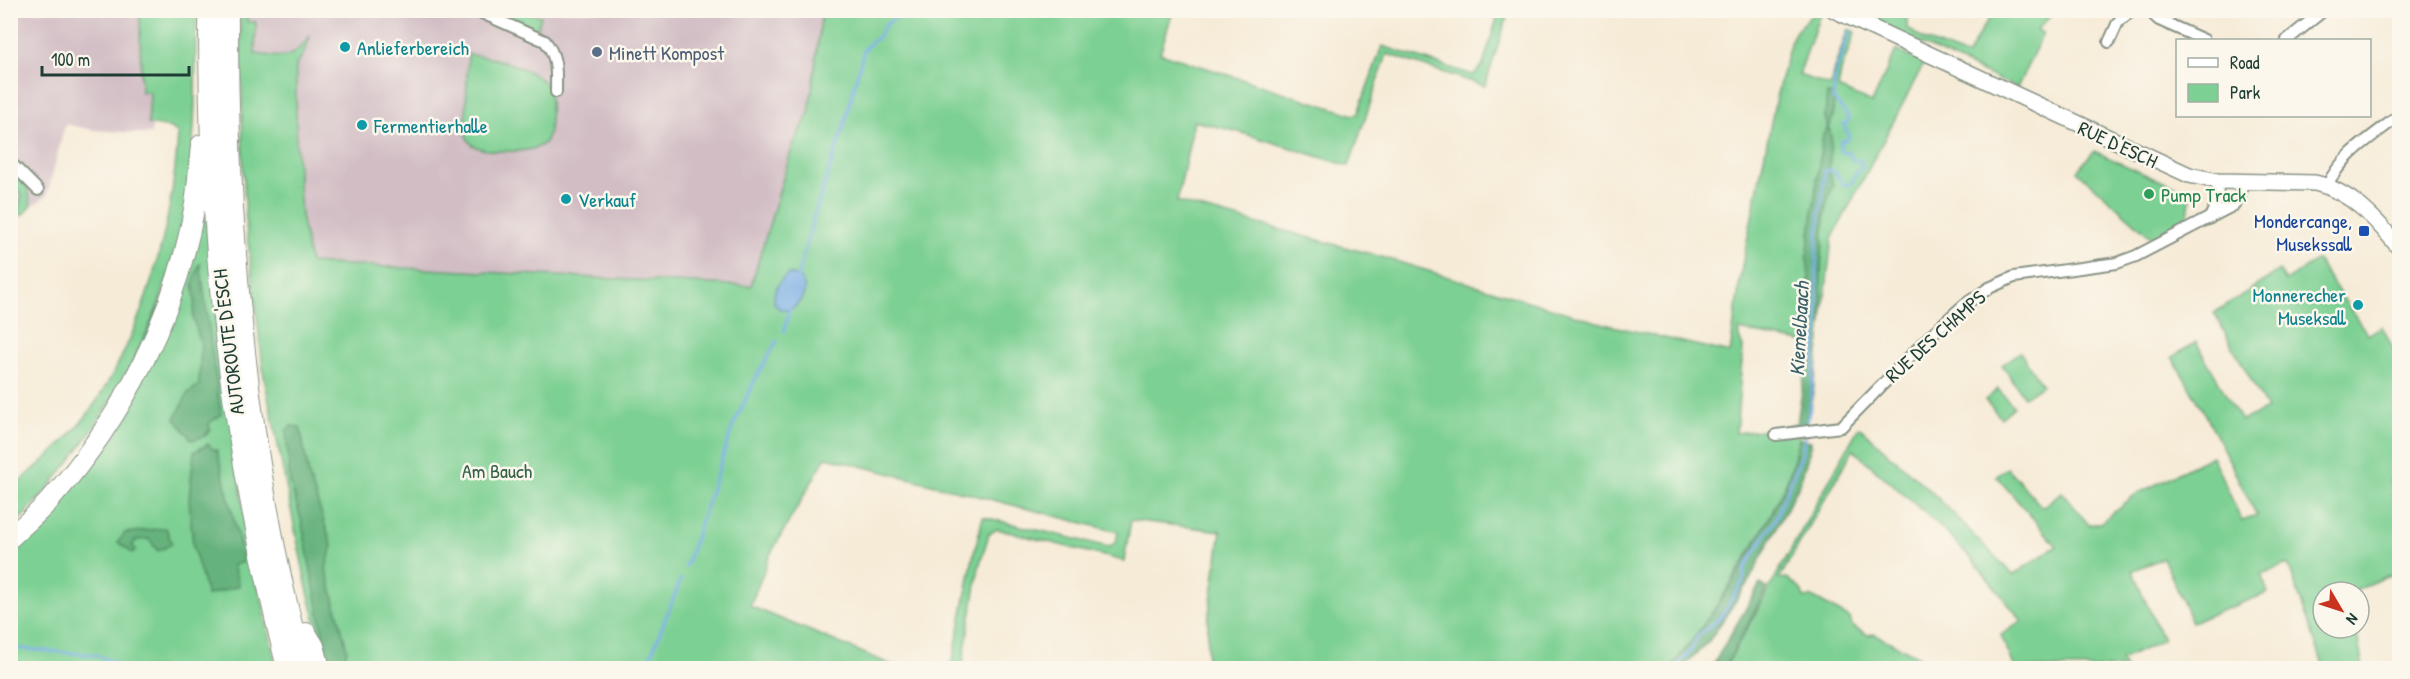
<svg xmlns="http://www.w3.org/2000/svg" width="2410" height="679" font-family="'Patrick Hand',sans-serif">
	<rect width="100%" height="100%" fill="#fbf7ec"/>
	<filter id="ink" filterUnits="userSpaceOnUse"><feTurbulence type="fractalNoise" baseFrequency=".0167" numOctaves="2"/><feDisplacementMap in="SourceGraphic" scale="12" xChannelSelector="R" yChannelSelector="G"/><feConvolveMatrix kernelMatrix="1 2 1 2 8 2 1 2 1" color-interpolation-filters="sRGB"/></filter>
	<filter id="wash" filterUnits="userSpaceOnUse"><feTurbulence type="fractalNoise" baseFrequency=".008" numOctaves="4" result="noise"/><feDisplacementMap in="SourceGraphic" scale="24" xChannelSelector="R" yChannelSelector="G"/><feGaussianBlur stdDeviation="1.35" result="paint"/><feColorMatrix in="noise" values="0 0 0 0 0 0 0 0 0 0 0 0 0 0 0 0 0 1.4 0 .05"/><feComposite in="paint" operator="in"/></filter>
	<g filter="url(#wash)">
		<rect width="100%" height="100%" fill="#f6ebd7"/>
		<g fill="#d2bdc5">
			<path d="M 248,10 L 488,10 L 530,13 L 531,11 L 822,11 L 809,113 L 793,145 L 751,286 L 310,263 L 301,215 L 296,139 L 296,65 L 304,53 L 308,38 L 299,51 L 286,57 L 255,54 L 256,22 L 247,22 Z"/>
			<path d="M 11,11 L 140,11 L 141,91 L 150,92 L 148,123 L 152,124 L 151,134 L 93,130 L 65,124 L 47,196 L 31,206 L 21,216 L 17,214 L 11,220 Z"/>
		</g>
		<g fill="#7dd093" stroke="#4e8664" stroke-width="1.5" fill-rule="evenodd">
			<path d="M 140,11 L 196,11 C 195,74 197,138 186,201 C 165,328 99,438 11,529 L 11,489 C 41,463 72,438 94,405 C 145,328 173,225 178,133 L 171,128 L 148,124 L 150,92 L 141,92 Z"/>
			<path d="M 240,11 L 248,11 L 247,22 L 256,22 L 255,54 C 285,57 291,62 310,36 L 304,53 L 296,65 L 296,139 L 301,215 L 310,263 L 751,286 L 793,145 L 809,113 L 822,11 L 1173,11 L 1160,53 L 1354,115 L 1358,113 L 1382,46 L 1473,75 L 1483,65 L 1499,11 L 1509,11 L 1485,86 L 1387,54 L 1349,166 L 1239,132 L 1194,121 L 1177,202 L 1382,257 L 1604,324 L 1730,353 L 1742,266 L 1776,98 L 1791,40 L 1796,31 L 1816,11 L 1820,14 L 1799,75 L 1830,86 L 1834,69 L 1848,29 L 1855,32 L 1841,71 L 1838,88 L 1872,103 L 1896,50 L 1924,63 L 1832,239 L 1815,379 L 1811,344 L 1739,330 L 1739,337 L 1743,347 L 1736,433 L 1776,428 L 1776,435 L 1800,433 C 1800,440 1797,444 1796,450 C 1790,482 1773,511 1757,539 C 1731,584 1704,628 1670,668 L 1207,668 L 1208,622 L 1221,531 L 1131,520 L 1124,561 L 997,529 L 989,534 L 979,567 L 962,668 L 328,668 L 307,588 L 264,377 L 246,225 L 243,164 ZM 1828,94 L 1833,116 L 1829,128 L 1831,138 L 1829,170 L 1833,185 L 1826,204 L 1821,264 L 1822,324 L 1807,258 L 1823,135 L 1828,128 L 1825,117 ZM 826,457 L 1118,532 L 1116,542 L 1109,547 L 983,517 L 973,557 L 953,660 L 946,668 L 892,665 L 750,606 L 771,553 Z"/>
			<path d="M 488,11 L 531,11 L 530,13 L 541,16 L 537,31 Z"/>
			<path d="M 1873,11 L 1911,11 L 1907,16 L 1907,28 L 1925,40 L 1967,56 L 1983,27 L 1996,11 L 2055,11 L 2037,30 L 2043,33 L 2017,88 L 1873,22 L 1878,13 Z"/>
			<path d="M 468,54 C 494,58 529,65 548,86 C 551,97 552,132 545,142 C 536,154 490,153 476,147 C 470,144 467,140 465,133 Z"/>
			<path d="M 2094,151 L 2155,179 L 2191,191 L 2187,222 L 2154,240 L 2077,171 Z"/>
			<path d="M 10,171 L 28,188 L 31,206 L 21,216 L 17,214 L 22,195 L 11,183 Z"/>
			<path d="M 203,210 L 207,227 L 246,528 L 277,668 L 11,668 L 11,548 L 54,506 L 89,462 Z"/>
			<path d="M 2317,260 L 2368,335 L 2382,326 L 2399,361 L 2399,476 L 2389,481 L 2399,522 L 2399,573 L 2384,577 L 2354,592 L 2323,592 L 2323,628 L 2356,628 L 2363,668 L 2324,668 L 2288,564 L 2261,574 L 2268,593 L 2192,622 L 2163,558 L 2132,571 L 2163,640 L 2121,660 L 2125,668 L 2015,668 L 2001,635 L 2022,621 L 1971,558 L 1935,522 L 1853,450 L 1779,579 L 1787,578 L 1801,590 L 1804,598 L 1812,597 L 1850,618 L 1852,626 L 1868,635 L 1874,634 L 1927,661 L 1947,668 L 1725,668 L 1859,427 L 1937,497 L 2013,575 L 2057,546 L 1996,476 L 2007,468 L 2042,507 L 2062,492 L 2089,525 L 2100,523 L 2135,495 L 2212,456 L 2242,521 L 2257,516 L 2206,415 L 2172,357 L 2196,342 L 2241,421 L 2267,409 L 2214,313 L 2279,271 L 2286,281 Z"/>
			<path d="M 2020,352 L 2042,385 L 2024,397 L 2002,365 Z"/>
			<path d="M 1998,389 L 2014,407 L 2001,418 L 1985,400 Z"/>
		</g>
		<g fill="#66b27d" stroke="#427858" stroke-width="1.5">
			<path d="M 1827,94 L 1834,95 L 1833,116 L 1829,128 L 1831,138 L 1829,170 L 1833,185 L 1826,205 L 1821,264 L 1822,324 L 1814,323 L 1807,258 L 1823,135 L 1828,128 L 1825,117 Z"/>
			<path d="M 200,263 L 221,415 L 209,423 L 210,430 L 205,436 L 192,440 L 175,419 L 188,393 L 199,385 L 201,344 L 193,318 L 195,301 L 193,282 Z"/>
			<path d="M 1809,344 L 1811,344 C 1815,377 1817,397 1804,428 L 1785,429 L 1785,426 L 1797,423 Z"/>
			<path d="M 291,426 L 300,427 L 309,476 L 332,546 L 326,569 L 347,649 L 344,662 L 335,664 L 327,655 L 301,519 L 290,482 L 286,431 Z"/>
			<path d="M 1800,439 L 1811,441 L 1810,451 L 1799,485 L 1750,579 L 1709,641 L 1681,668 L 1670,668 C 1712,619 1748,562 1777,503 C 1783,491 1791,475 1794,461 C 1796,453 1796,447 1800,439 Z"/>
			<path d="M 208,444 L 214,450 L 217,450 L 244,562 L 233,565 L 239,586 L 207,595 L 193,546 L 189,499 L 194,452 Z"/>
			<path d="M 166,528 L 172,544 L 158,551 L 149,539 L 137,540 L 132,545 L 136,550 L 132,553 L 118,542 L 125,533 Z"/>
			<path d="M 1760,584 L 1767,588 L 1725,668 L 1711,668 Z"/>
		</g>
		<path fill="#77ade5" stroke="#4b758c" stroke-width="1.5" d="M 788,274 C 820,278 798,315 782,310 C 779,309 777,306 774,304 C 773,290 777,283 788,274 Z"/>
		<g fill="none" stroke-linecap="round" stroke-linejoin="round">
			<g stroke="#77ade5" stroke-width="3">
				<path d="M 1858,12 L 1859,10"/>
				<path d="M 797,279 L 814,216 L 844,126 L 864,49 L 879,36 L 886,24 L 902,14 L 926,10"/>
				<path d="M 784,331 L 790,308"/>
				<path d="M 686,566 L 733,426 L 757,375 L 777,341"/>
				<path d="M 10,648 L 97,655 L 126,668"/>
				<path d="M 646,668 L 681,579"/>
				<path d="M 1675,668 L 1691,651 L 1697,637 L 1721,617 L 1743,581 L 1745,568 L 1776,518 L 1802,454 L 1811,399 L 1818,327 L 1816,250 L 1825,170 L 1834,171 L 1844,185 L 1850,184 L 1862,165 L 1861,161 L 1853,160 L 1849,153 L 1842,152 L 1840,149 L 1841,141 L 1847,140 L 1849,136 L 1843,124 L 1848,122 L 1849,118 L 1833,98 L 1835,74 L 1850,31"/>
			</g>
		</g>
	</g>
	<g filter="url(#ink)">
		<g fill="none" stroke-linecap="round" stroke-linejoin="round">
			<defs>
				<g id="street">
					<path d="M 475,10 L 545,41 C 558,57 556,73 556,92"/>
					<path d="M 2148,10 L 2159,20 L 2204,40"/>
					<path d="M 2287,40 L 2324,10"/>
					<path d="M 2109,42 L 2118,22 L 2132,10"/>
					<path d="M 10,162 L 38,190"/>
					<path d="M 2327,186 C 2342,154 2372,137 2400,115"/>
					<path d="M 2209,219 C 2217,206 2218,196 2218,181"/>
					<path d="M 1776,435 L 1841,427 L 1933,333 L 1964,305 L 1989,288 L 2014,277 L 2117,263 L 2136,256 L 2234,205 L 2239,199 L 2243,182"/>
				</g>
				<path id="secondary" d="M 1834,10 L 2189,175 L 2218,181 L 2315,183 C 2351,191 2378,221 2400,249"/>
				<g id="highway">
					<path d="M 209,10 C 209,82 210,153 215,224 C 224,374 251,523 287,668"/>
					<path d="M 228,10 C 227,231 246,455 303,668"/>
					<path d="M 10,538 C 24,525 38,513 50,500 C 123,418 177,313 195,204 C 198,185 199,165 201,145"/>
					<path d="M 306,633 L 314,646 L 320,668"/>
				</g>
			</defs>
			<use href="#street" stroke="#8a9486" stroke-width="14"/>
			<use href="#secondary" stroke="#8a9486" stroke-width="18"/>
			<use href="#highway" stroke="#8a9486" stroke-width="22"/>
			<use href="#street" stroke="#fff" stroke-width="10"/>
			<use href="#secondary" stroke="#fff" stroke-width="15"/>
			<use href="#highway" stroke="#fff" stroke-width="20"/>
		</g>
	</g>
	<g fill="#0f9aa8" stroke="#fbf7ec" stroke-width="2">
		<circle cx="345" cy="47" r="6"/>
		<circle cx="362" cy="125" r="6"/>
		<circle cx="566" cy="199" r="6"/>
		<circle cx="2358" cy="305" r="6"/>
	</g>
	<circle fill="#5c6f8a" stroke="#fbf7ec" stroke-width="2" cx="597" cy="52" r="6"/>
	<circle fill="#2e9e5b" stroke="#fbf7ec" stroke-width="2" cx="2149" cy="194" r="6"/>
	<rect fill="#1a4fb4" stroke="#fbf7ec" stroke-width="2" x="2358" y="225" width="12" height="12" rx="3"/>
	<g text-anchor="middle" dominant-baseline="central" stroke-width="5" stroke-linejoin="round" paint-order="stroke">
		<g font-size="20" fill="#0d838f" stroke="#fbf7ec" text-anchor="start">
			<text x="357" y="47">Anlieferbereich</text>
			<text x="374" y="125">Fermentierhalle</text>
			<text x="578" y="199">Verkauf</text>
			<text x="2346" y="294" text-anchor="end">Monnerecher<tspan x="2346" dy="23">Museksall</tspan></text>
		</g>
		<g font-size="20" fill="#4e5e75" stroke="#fbf7ec" text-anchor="start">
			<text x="609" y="52">Minett Kompost</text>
		</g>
		<g font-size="20" fill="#1f3d34" stroke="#fbf7ec">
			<text transform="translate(2118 144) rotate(25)">RUE D'ESCH</text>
			<text transform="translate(1935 336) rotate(-42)">RUE DES CHAMPS</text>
			<text transform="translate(228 342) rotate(-97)">AUTOROUTE D'ESCH</text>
		</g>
		<g font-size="20" fill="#27864d" stroke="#fbf7ec" text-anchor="start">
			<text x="2161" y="194">Pump Track</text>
		</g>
		<g font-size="20" fill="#164399" stroke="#fbf7ec" text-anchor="end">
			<text x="2352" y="220">Mondercange,<tspan x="2352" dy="23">Musekssall</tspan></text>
		</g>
		<g font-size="20" fill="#36624c" stroke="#fbf7ec">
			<text x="497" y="470">Am Bauch</text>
		</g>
		<g font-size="21" font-style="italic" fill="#395f69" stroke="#fbf7ec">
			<text transform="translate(1799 329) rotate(-87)">Kiemelbaach</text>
		</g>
	</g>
	<rect width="2410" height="679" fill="none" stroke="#fbf7ec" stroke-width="36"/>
	<rect x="2176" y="39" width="195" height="78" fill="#fbf7ec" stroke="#a3ada2" stroke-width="1.5"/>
	<rect x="2188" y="58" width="30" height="9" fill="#ffffff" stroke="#a3ada2" stroke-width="1.5"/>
	<text x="2230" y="69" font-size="18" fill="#1f3d34">Road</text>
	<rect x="2188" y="84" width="30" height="18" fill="#7dd093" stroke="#a3ada2" stroke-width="1.5"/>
	<text x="2230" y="99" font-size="18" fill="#1f3d34">Park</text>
	<g transform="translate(2341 610) rotate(129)"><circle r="28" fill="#fbf7ec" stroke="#a3ada2" stroke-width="1.5"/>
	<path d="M0-4.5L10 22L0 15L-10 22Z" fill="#c8321e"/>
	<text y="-9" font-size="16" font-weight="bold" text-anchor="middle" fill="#1f3d34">N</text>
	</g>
	<path d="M42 66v9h147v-9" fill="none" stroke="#1f3d34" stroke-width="3"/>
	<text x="51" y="66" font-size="18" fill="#1f3d34" stroke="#fbf7ec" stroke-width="4.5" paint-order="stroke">100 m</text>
</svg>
